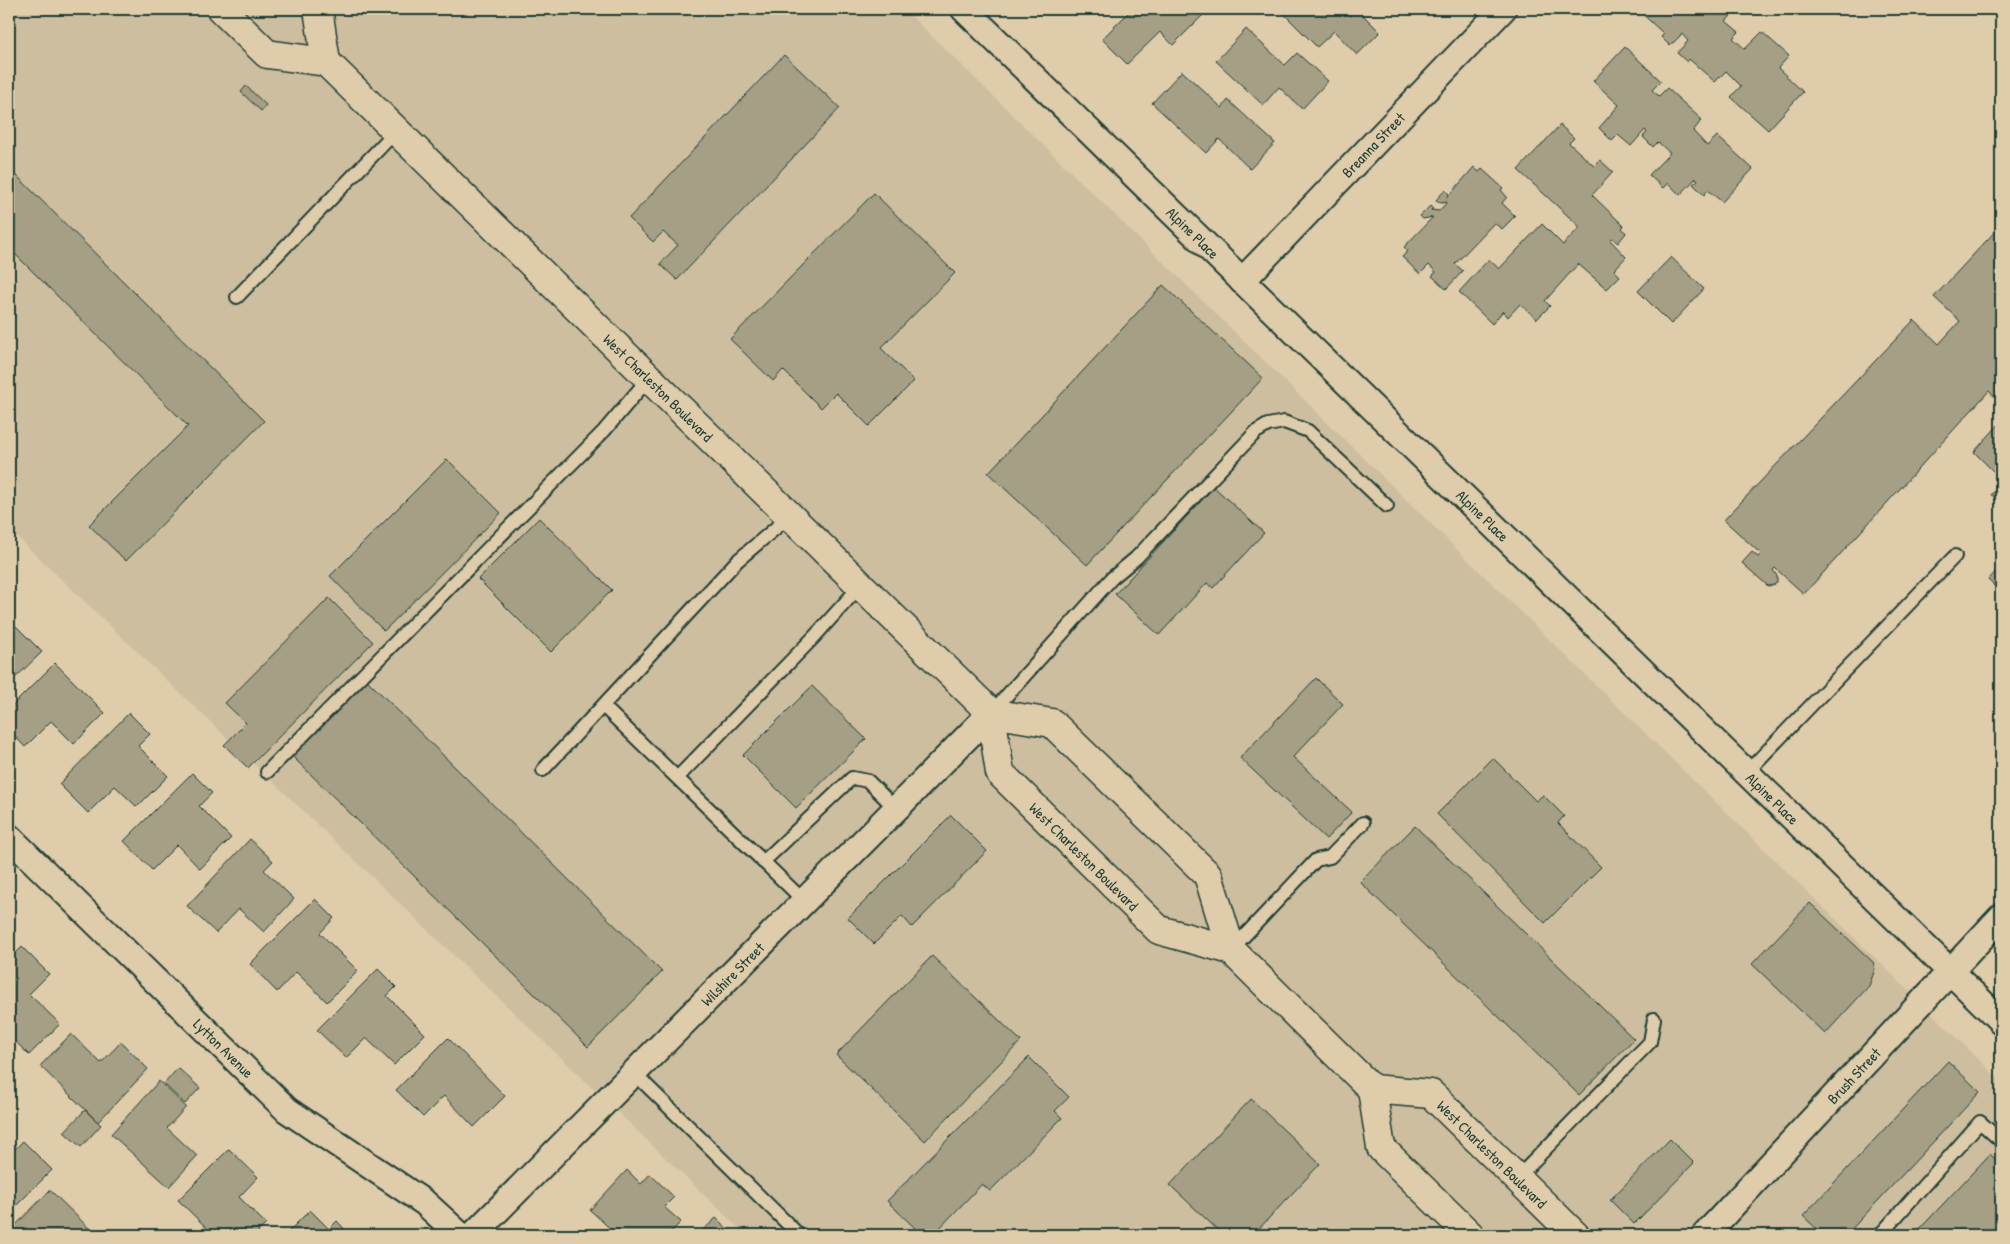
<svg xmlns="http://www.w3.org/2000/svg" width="2010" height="1244" font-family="'Patrick Hand',sans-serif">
	<rect width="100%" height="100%" fill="#dfccaa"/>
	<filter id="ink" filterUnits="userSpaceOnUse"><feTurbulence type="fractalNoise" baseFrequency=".02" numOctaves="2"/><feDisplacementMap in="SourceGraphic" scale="10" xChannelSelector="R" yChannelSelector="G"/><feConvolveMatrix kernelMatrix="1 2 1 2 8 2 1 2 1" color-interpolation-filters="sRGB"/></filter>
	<g filter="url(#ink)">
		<path fill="#cdbe9f" d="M 9,9 L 904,9 L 2001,1081 L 2001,1235 L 746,1235 L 9,529 Z"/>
		<g fill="#a49f85" stroke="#1f3d34">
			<path d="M 1132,9 L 1209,9 L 1173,45 L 1160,32 L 1127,64 L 1102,39 Z"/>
			<path d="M 1279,9 L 1342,9 L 1350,16 L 1357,9 L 1380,32 L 1357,55 L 1334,31 L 1317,47 Z"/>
			<path d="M 1637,9 L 1738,9 L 1726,21 L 1739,32 L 1733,38 L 1745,49 L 1762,32 L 1789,56 L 1778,68 L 1803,92 L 1768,130 L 1731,97 L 1741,86 L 1726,71 L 1715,82 L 1689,59 L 1687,62 L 1677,53 L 1688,41 L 1682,34 L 1670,46 L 1661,37 L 1664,34 Z"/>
			<path d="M 1246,29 L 1285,65 L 1297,53 L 1328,81 L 1302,109 L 1279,87 L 1263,105 L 1216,61 Z"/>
			<path d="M 1625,47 L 1661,81 L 1652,90 L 1659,96 L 1667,88 L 1702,120 L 1693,131 L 1707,146 L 1717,136 L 1753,169 L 1722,202 L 1708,190 L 1704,195 L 1693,184 L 1698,180 L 1696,178 L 1680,195 L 1668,183 L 1663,188 L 1649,175 L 1670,153 L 1658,142 L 1653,147 L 1643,137 L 1647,132 L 1645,130 L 1631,146 L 1618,135 L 1612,141 L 1599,128 L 1619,105 L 1593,81 Z"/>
			<path d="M 784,55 L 840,108 L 677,280 L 660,264 L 678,245 L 663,232 L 653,242 L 629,218 Z"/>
			<path d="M 1182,71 L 1222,108 L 1228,100 L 1275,143 L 1250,169 L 1219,139 L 1206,153 L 1152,103 Z"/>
			<path d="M 246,86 L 266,105 L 261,111 L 241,92 Z"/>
			<path d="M 1560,125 L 1574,138 L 1569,143 L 1594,166 L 1600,160 L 1613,172 L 1592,195 L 1624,226 L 1622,228 L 1626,233 L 1618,243 L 1612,238 L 1610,240 L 1626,257 L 1614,270 L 1620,276 L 1607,289 L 1578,264 L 1545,301 L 1550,306 L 1537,319 L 1520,304 L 1508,317 L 1503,311 L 1492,324 L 1459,292 L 1489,259 L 1499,269 L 1542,224 L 1563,245 L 1580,227 L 1518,170 Z"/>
			<path d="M 1474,167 L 1479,172 L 1482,169 L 1503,188 L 1501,190 L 1507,197 L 1502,203 L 1515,216 L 1502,229 L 1494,223 L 1455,264 L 1463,271 L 1446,289 L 1432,276 L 1436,272 L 1429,265 L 1420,274 L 1402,257 L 1408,251 L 1404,247 L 1433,217 L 1423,219 L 1420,216 L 1430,206 L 1433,209 L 1431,210 L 1439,211 L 1447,202 L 1441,203 L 1436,200 L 1445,190 L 1449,194 L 1447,198 Z"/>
			<path d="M 9,168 L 264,421 L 126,561 L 89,525 L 188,426 L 9,248 Z"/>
			<path d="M 874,193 L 955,273 L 881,348 L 914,381 L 869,426 L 836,393 L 821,408 L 783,370 L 773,381 L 730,339 Z"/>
			<path d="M 2001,225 L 2001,404 L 1989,391 L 1804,594 L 1775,568 L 1773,570 L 1777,576 L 1777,582 L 1774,585 L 1768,586 L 1742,563 L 1752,552 L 1758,557 L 1761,554 L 1724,520 L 1914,320 L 1939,344 L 1960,321 L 1934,297 Z"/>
			<path d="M 1671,257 L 1704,289 L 1671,324 L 1638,291 Z"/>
			<path d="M 1163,285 L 1263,378 L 1087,565 L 988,473 Z"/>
			<path d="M 2001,422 L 2001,479 L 1974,452 Z"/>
			<path d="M 447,459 L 501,513 L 384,631 L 330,576 Z"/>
			<path d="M 2001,484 L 2001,500 L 1991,495 Z"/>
			<path d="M 1214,487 L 1264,533 L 1213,588 L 1207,583 L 1159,635 L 1115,594 Z"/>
			<path d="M 539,518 L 612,590 L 551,652 L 478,579 Z"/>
			<path d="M 2001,566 L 2001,592 L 1988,580 Z"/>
			<path d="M 329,598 L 373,642 L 248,768 L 224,745 L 246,723 L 225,703 Z"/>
			<path d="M 9,619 L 42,652 L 10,683 L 9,681 Z"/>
			<path d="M 55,663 L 105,713 L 74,744 L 51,721 L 25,747 L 9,730 L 9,709 Z"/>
			<path d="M 1316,678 L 1343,704 L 1293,757 L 1352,812 L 1326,839 L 1240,758 Z"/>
			<path d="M 367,680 L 662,972 L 588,1047 L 292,756 Z"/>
			<path d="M 812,686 L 866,739 L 796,808 L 743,755 Z"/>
			<path d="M 129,713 L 150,734 L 138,746 L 168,776 L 137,807 L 115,786 L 88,813 L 59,784 Z"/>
			<path d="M 1493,758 L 1536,801 L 1543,795 L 1564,816 L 1558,823 L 1601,867 L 1545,923 L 1437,814 Z"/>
			<path d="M 192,773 L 212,793 L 199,806 L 231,838 L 200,869 L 177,845 L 152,870 L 124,841 Z"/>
			<path d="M 951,815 L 987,851 L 912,927 L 902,916 L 874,944 L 848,918 Z"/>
			<path d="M 1415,826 L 1634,1039 L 1579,1095 L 1360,882 Z"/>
			<path d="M 250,839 L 273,861 L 264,870 L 294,899 L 264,932 L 239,909 L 216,933 L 187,906 Z"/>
			<path d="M 315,899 L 334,918 L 320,933 L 358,971 L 327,1002 L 296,972 L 277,992 L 250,964 Z"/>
			<path d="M 1810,903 L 1873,962 L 1875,969 L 1869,986 L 1825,1034 L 1752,964 Z"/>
			<path d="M 22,947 L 49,974 L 29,994 L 60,1024 L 29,1055 L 9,1035 L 9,960 Z"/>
			<path d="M 932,956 L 1021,1041 L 925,1141 L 836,1055 Z"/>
			<path d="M 378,969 L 396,987 L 387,996 L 425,1034 L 394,1065 L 366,1038 L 346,1058 L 317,1030 Z"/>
			<path d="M 71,1034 L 101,1063 L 121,1042 L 148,1069 L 98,1122 L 40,1066 Z"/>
			<path d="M 448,1038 L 505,1096 L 474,1127 L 444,1096 L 423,1117 L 396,1090 Z"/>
			<path d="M 1029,1057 L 1069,1097 L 1055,1111 L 1062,1118 L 990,1191 L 982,1184 L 933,1235 L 922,1235 L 887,1201 Z"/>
			<path d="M 1948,1061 L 1980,1092 L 1846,1235 L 1823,1235 L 1803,1216 Z"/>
			<path d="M 178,1068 L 200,1088 L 185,1104 L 164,1084 Z"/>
			<path d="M 159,1081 L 186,1107 L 167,1128 L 197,1156 L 169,1187 L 111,1134 Z"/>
			<path d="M 1251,1099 L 1320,1164 L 1253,1235 L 1223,1235 L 1170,1185 Z"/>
			<path d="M 85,1110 L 101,1125 L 81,1147 L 64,1132 Z"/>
			<path d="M 1670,1139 L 1694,1163 L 1634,1224 L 1610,1200 Z"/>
			<path d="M 23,1141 L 52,1170 L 9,1213 L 9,1147 L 13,1151 Z"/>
			<path d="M 229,1149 L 258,1177 L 239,1197 L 266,1224 L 255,1235 L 214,1235 L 178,1200 Z"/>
			<path d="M 1990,1154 L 2001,1165 L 2001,1235 L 1914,1235 Z"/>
			<path d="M 627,1170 L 641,1184 L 650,1174 L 674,1197 L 664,1207 L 681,1222 L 668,1235 L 617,1235 L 590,1210 Z"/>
			<path d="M 50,1190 L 96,1235 L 9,1235 L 9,1232 Z"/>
			<path d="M 310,1210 L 329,1229 L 337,1221 L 350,1235 L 285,1235 Z"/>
			<path d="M 716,1218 L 734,1235 L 698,1235 Z"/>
		</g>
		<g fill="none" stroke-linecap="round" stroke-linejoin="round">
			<defs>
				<g id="service">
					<path d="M 237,297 L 396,131"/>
					<path d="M 603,706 L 804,901"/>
					<path d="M 992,712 L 1112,578 L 1136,558 L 1256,432 L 1268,425 L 1284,422 L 1308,431 L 1387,506"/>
					<path d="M 543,770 L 737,561 L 790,516"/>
					<path d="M 267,772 L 604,431 L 649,378"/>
					<path d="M 1746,773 L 1955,556"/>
					<path d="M 678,777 L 814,637 L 861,585"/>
					<path d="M 763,862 L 852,778 L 868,781 L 896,809"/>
					<path d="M 1231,950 L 1316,860 L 1330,857 L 1363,823"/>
					<path d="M 634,1073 L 799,1235"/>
					<path d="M 1517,1178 L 1650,1042 L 1654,1019"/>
					<path d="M 1880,1235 L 1980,1122 L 2001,1141"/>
				</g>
				<g id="minor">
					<path id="s1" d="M 964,9 L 2001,1021"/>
					<path id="s2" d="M 1242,281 L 1503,9"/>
					<path id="s3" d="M 9,837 L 287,1110 L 425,1203 L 460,1235"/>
					<path id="s4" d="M 473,1235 L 991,713"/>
					<path id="s5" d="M 1705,1235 L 2001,917"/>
				</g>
				<g id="primary">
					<path id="s6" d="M 221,9 L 267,54 L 326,62 L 991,713 L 1052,723 L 1208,875 L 1231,950 L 1372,1089 L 1381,1148 L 1470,1235"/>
					<path d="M 318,9 L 326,62"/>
					<path id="s7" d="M 991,713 L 1000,773 L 1159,930 L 1231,950"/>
					<path id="s8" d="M 1372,1089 L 1431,1094 L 1575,1235"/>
				</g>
			</defs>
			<use href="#service" stroke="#1f3d34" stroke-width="16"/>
			<use href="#minor" stroke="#1f3d34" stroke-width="29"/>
			<use href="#primary" stroke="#1f3d34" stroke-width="31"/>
			<use href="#service" stroke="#dfccaa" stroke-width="12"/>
			<use href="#minor" stroke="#dfccaa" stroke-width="25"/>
			<use href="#primary" stroke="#dfccaa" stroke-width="28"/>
		</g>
	</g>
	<g text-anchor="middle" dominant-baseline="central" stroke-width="4" stroke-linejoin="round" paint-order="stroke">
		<g font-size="15" fill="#1f3d34" stroke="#dfccaa">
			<text stroke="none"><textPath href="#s2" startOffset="189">Breanna Street</textPath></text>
			<text stroke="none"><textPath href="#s1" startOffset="320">Alpine Place</textPath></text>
			<text stroke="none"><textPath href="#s6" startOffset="589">West Charleston Boulevard</textPath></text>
			<text stroke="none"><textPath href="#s1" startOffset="725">Alpine Place</textPath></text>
			<text stroke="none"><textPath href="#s1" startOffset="1130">Alpine Place</textPath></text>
			<text stroke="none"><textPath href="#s7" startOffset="179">West Charleston Boulevard</textPath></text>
			<text stroke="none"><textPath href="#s4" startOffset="368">Wilshire Street</textPath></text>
			<text stroke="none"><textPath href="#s3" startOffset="301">Lytton Avenue</textPath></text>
			<text stroke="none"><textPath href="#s5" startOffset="218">Brush Street</textPath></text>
			<text stroke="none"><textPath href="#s8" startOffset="145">West Charleston Boulevard</textPath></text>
		</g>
	</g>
	<rect width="2010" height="1244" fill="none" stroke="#dfccaa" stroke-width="30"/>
	<rect x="15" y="15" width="1980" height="1214" fill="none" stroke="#1f3d34" stroke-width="2" filter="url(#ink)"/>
</svg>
